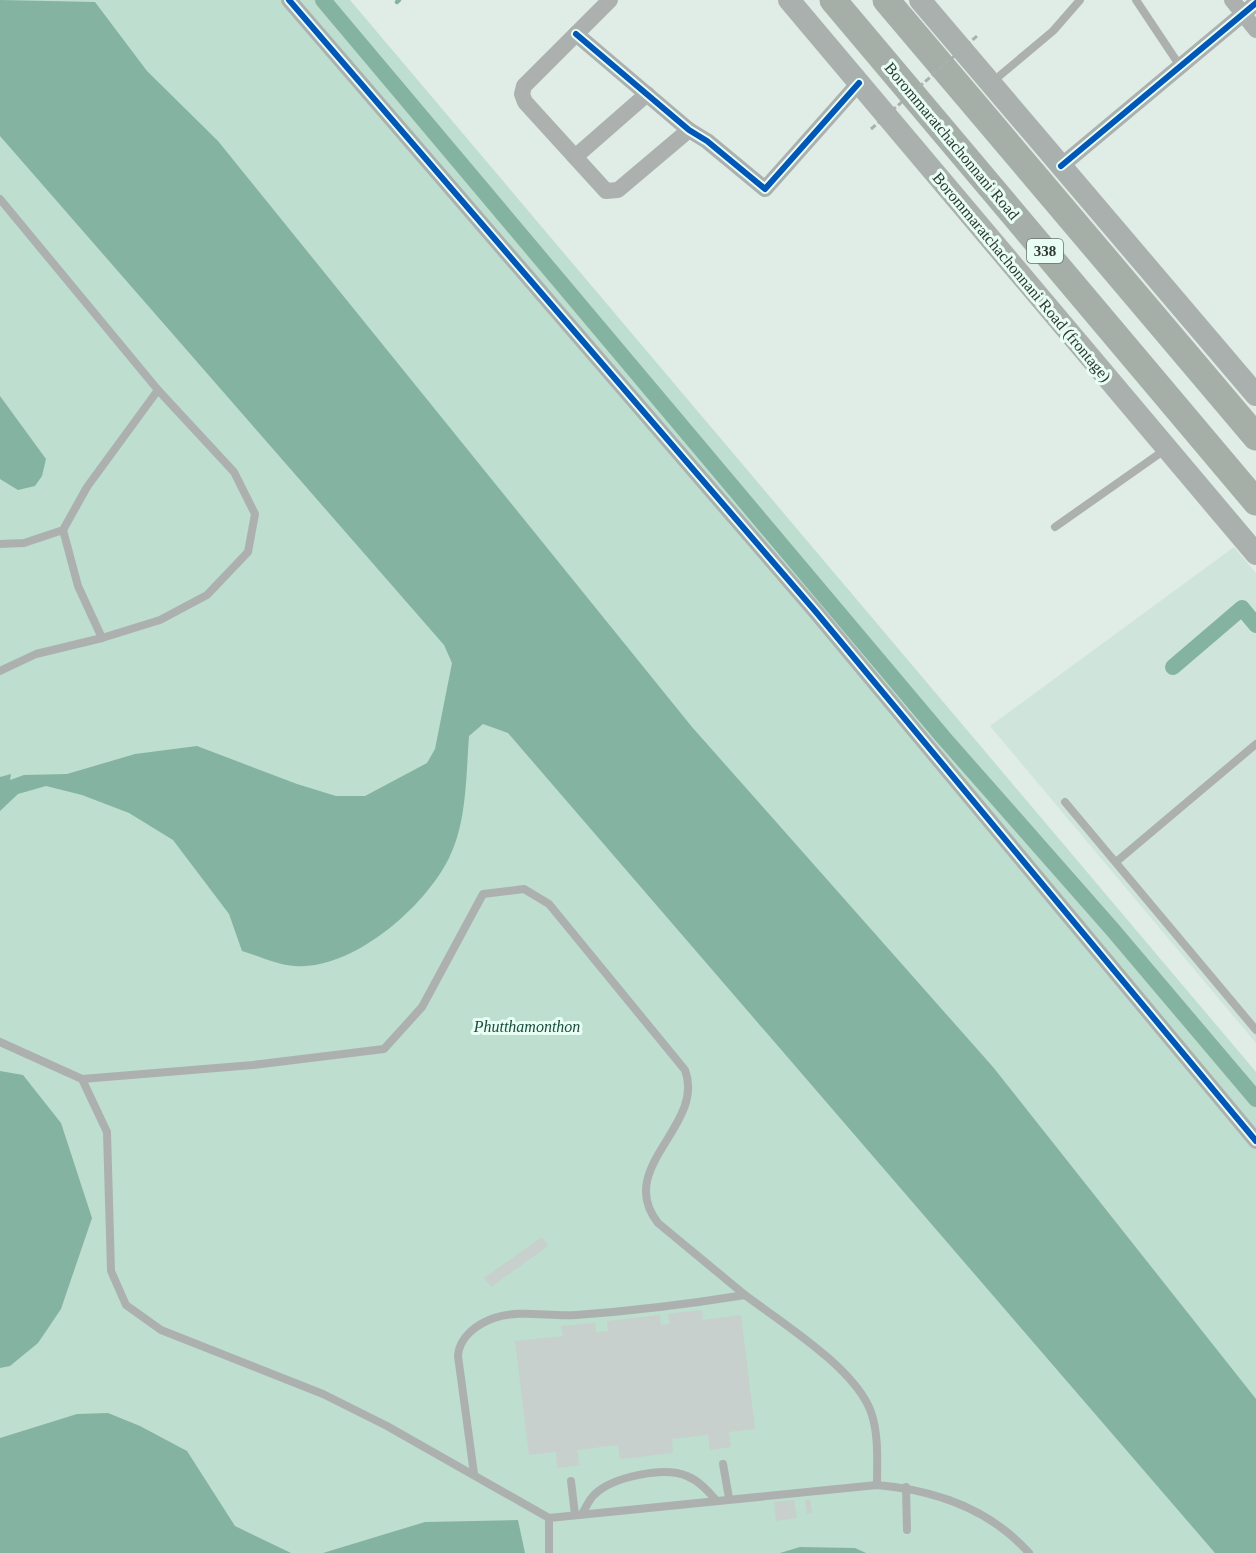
<svg xmlns="http://www.w3.org/2000/svg" width="1256" height="1553" font-family="'Times New Roman',serif">
	<rect width="100%" height="100%" fill="#e0ece6"/>
	<path fill="#cfe5db" d="M 1234,547 L 1256,573 L 1256,1043 L 990,726 Z"/>
	<path fill="#beded0" d="M 0,0 L 350,0 L 1256,1072 L 1256,1553 L 0,1553 Z"/>
	<g fill="#84b4a1">
		<path d="M 0,0 L 95,2 L 147,71 L 218,141 L 692,727 L 993,1067 L 1256,1399 L 1256,1553 L 1215,1553 L 508,733 L 483,724 L 469,736 C 466,775 467,822 449,858 C 425,907 353,970 295,966 C 278,965 259,956 242,951 L 229,914 L 173,840 L 129,813 L 82,795 L 46,786 L 18,794 L 0,811 L 0,777 L 11,774 L 10,780 L 24,775 L 67,774 L 135,754 L 197,746 L 297,784 L 336,796 L 365,796 L 427,763 L 435,749 L 452,663 L 444,645 L 0,136 Z"/>
		<path d="M 0,396 L 46,459 L 42,476 L 35,486 L 18,490 L 0,479 Z"/>
		<path d="M 0,1071 L 23,1075 L 61,1123 L 92,1218 L 61,1309 L 38,1343 L 10,1366 L 0,1368 Z"/>
		<path d="M 108,1413 L 140,1426 L 187,1451 L 235,1526 L 291,1553 L 0,1553 L 0,1438 L 77,1414 Z"/>
		<path d="M 518,1520 L 525,1553 L 323,1553 L 425,1522 Z"/>
		<path d="M 800,1547 L 855,1548 L 866,1553 L 780,1553 Z"/>
	</g>
	<g fill="none" stroke-linecap="round" stroke-linejoin="round">
		<path stroke="#84b4a1" stroke-width="4.5" d="M 397,2 L 399,0"/>
		<g stroke="#84b4a1" stroke-width="16">
			<path d="M 323,0 L 943,737 L 1112,929 L 1256,1099"/>
			<path d="M 1173,667 L 1242,608 L 1256,625"/>
		</g>
	</g>
	<g fill="#c7d0cc">
		<path d="M 542,1237 L 548,1246 L 491,1287 L 484,1278 Z"/>
		<path d="M 702,1310 L 703,1320 L 741,1315 L 755,1429 L 729,1432 L 731,1447 L 710,1450 L 708,1435 L 672,1439 L 673,1453 L 620,1459 L 618,1445 L 577,1450 L 579,1465 L 557,1468 L 556,1452 L 529,1455 L 515,1341 L 563,1336 L 561,1326 L 595,1323 L 596,1332 L 608,1331 L 607,1321 L 660,1315 L 661,1325 L 670,1324 L 668,1314 Z"/>
		<path d="M 810,1499 L 812,1513 L 807,1514 L 805,1500 Z"/>
		<path d="M 794,1500 L 797,1518 L 776,1521 L 774,1502 Z"/>
	</g>
	<g fill="none" stroke-linecap="round" stroke-linejoin="round">
		<g stroke="#acb1af" stroke-width="8">
			<path d="M 1136,0 L 1180,66"/>
			<path d="M 991,83 L 1053,31 L 1080,0"/>
			<path d="M 0,199 L 158,390 L 234,472 L 255,514 L 248,552 L 207,595 L 160,620 L 102,638 L 36,654 L 0,671"/>
			<path d="M 1055,527 L 1166,449"/>
			<path d="M 63,530 L 78,586 L 102,638"/>
			<path d="M 0,544 L 24,543 L 63,530 L 87,487 L 158,390"/>
			<path d="M 1065,802 L 1256,1030"/>
			<path d="M 1116,862 L 1256,744"/>
			<path d="M 0,1042 L 82,1079 L 107,1132 L 111,1271 L 126,1305 L 161,1330 L 323,1394 L 387,1426 L 549,1518"/>
			<path d="M 82,1079 L 253,1065 L 384,1049 L 422,1007 L 483,894 L 524,889 L 549,904 L 685,1070 C 706,1126 614,1167 658,1223 L 745,1295"/>
			<path d="M 723,1464 L 729,1498"/>
			<path d="M 474,1474 L 458,1356 C 459,1337 477,1324 494,1318 C 521,1309 549,1317 576,1315 C 632,1311 689,1304 745,1295 C 782,1323 855,1368 871,1412 C 879,1435 877,1461 877,1485"/>
			<path d="M 571,1481 L 575,1515"/>
			<path d="M 906,1487 L 907,1530"/>
			<path d="M 582,1514 C 586,1508 589,1499 595,1494 C 613,1477 664,1466 687,1476 C 699,1481 707,1490 716,1500"/>
			<path d="M 549,1553 L 549,1518 L 877,1485 C 935,1490 989,1508 1029,1553"/>
		</g>
		<g stroke="#acb1af" stroke-width="16">
			<path d="M 289,0 L 816,612 L 1256,1141"/>
			<path d="M 610,0 L 524,86 L 522,94 L 525,102 L 606,191 L 618,190 L 689,130"/>
			<path d="M 1232,0 L 1256,30"/>
			<path d="M 576,34 L 689,130 L 707,141 L 765,189 L 859,83"/>
			<path d="M 575,157 L 647,94"/>
			<path d="M 1061,166 L 1256,3"/>
		</g>
		<g stroke="#aab0ae" stroke-width="22">
			<path d="M 789,0 L 1256,554"/>
			<path d="M 920,0 L 1256,395"/>
		</g>
		<g stroke="#a6aea8" stroke-width="27">
			<path d="M 833,0 L 1256,502"/>
			<path d="M 886,0 L 1256,437"/>
		</g>
		<path stroke="#aab0ad" stroke-width="3" stroke-dasharray="6 3" stroke-linecap="butt" d="M 871,129 L 977,36"/>
		<defs>
			<g id="cycleway">
				<path d="M 289,0 L 816,612 L 1256,1141"/>
				<path d="M 576,34 L 689,130 L 707,141 L 765,189 L 859,83"/>
				<path d="M 1061,166 L 1256,3"/>
			</g>
		</defs>
		<use href="#cycleway" stroke="#e8fef4" stroke-width="10"/>
		<use href="#cycleway" stroke="#0057b8" stroke-width="6"/>
	</g>
	<g text-anchor="middle" dominant-baseline="central" stroke-width="6" stroke-linejoin="round" paint-order="stroke">
		<rect fill="#e8fef4" stroke="#66736d" stroke-width="1.5" x="1027" y="239" width="36" height="24" rx="4.5"/>
		<g font-size="15" font-weight="bold" fill="#2e3733">
			<text x="1045" y="251">338</text>
		</g>
		<g font-size="16" fill="#2e3733" stroke="#e8fef4">
			<text transform="translate(952 141) rotate(50)">Borommaratchachonnani Road</text>
			<text transform="translate(1022 277) rotate(50)">Borommaratchachonnani Road (frontage)</text>
		</g>
		<g font-size="16" font-style="italic" fill="#184d3b" stroke="#e8fef4">
			<text x="527" y="1026">Phutthamonthon</text>
		</g>
	</g>
</svg>
